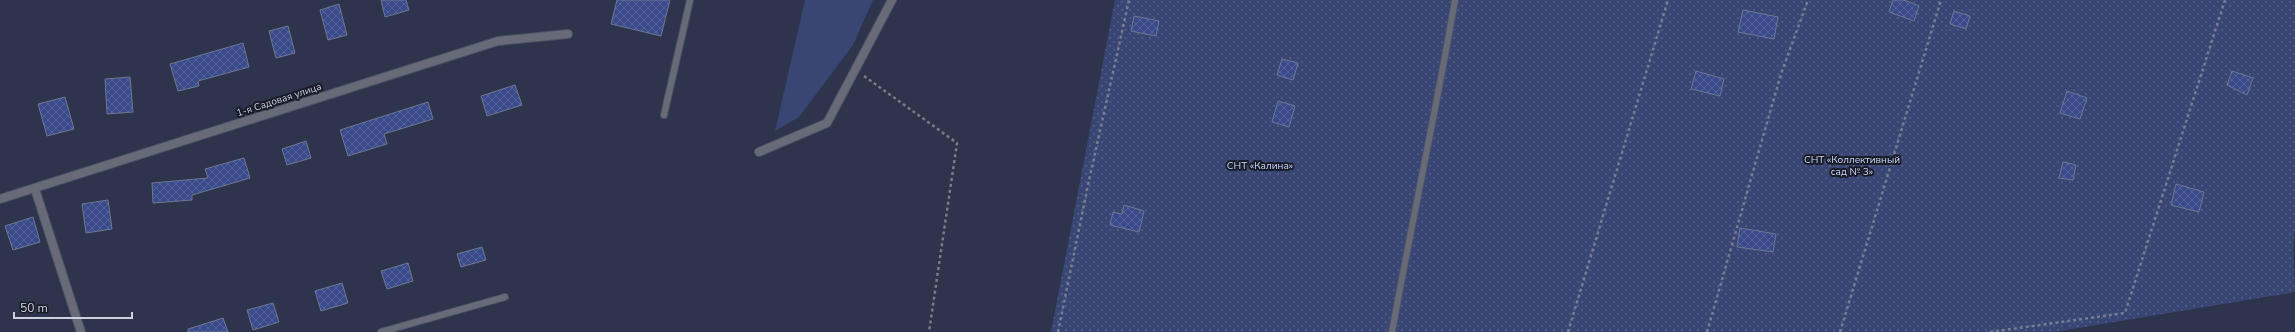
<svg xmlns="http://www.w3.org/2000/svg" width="2295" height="332" font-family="'Nunito Sans',sans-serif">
	<defs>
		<pattern id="park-dots" width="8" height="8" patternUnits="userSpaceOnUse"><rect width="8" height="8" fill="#394674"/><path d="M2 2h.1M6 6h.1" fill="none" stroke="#546088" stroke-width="1.8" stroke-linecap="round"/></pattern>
		<pattern id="building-cross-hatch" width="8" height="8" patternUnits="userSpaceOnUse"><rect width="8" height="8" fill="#39498a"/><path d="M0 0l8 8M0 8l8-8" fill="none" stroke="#54629a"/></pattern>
	</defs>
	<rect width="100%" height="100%" fill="#2d344c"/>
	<path fill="#394674" d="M 805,0 L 873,0 L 853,45 L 799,117 L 775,131 Z"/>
	<path fill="url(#park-dots)" d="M 1115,0 L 2295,0 L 2295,232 C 2292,244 2295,277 2295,292 L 2054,332 L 1051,332 Z"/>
	<g fill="url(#building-cross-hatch)" stroke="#6e7792">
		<path d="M 381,0 L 406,0 L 409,10 L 385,17 Z"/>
		<path d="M 617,0 L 670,0 L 661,36 L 611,24 Z"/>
		<path d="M 1893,0 L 1904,0 L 1919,6 L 1914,21 L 1889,12 Z"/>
		<path d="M 339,4 L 347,35 L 328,40 L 320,10 Z"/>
		<path d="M 1743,10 L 1778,17 L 1774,39 L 1738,32 Z"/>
		<path d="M 1954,11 L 1970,16 L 1966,29 L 1950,24 Z"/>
		<path d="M 1134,16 L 1159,21 L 1156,36 L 1131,31 Z"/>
		<path d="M 288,26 L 295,53 L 276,58 L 269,31 Z"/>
		<path d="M 243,43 L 249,67 L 198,81 L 199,86 L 178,91 L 170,64 Z"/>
		<path d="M 1282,59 L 1298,63 L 1293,80 L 1277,75 Z"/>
		<path d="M 1696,71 L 1724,79 L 1720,96 L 1691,89 Z"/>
		<path d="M 2232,71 L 2253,78 L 2247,95 L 2227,85 Z"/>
		<path d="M 130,77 L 133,112 L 107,114 L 105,79 Z"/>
		<path d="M 515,85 L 522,105 L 487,116 L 481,96 Z"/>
		<path d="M 2067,91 L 2087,98 L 2080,119 L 2060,113 Z"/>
		<path d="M 65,97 L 74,129 L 47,136 L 38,104 Z"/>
		<path d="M 1278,101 L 1295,106 L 1289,127 L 1272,122 Z"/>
		<path d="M 428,102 L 433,119 L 384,134 L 387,144 L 348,156 L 340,130 Z"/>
		<path d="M 306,141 L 311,158 L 287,165 L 282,149 Z"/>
		<path d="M 244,158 L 250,178 L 192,195 L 192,200 L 153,203 L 152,183 L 208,178 L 205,169 Z"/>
		<path d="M 2063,162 L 2076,165 L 2073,180 L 2059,178 Z"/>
		<path d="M 2176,184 L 2204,192 L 2199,212 L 2171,205 Z"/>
		<path d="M 108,200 L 112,229 L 86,233 L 82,204 Z"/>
		<path d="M 1124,205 L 1144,211 L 1139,232 L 1110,225 L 1113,212 L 1122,214 Z"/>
		<path d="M 33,217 L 40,242 L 13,250 L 5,226 Z"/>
		<path d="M 1740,228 L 1776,234 L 1773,252 L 1737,247 Z"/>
		<path d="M 482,247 L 486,260 L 461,267 L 457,254 Z"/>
		<path d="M 408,263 L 413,281 L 387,289 L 381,271 Z"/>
		<path d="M 342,283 L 348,303 L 321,311 L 315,291 Z"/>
		<path d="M 273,303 L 279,322 L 253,330 L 247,310 Z"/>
		<path d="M 223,318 L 228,332 L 188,332 L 188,329 Z"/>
	</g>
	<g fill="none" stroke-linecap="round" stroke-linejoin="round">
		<defs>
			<g id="service">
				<path d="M 664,115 L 690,0"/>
				<path d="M 381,332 L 505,297"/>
				<path d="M 1392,332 C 1412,221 1436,111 1455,0"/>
			</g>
			<g id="minor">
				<path d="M 759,152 L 827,123 L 892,0"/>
				<path d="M 35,189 L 81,332"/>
				<path d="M 0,199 L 498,41 L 568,34"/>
			</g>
		</defs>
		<use href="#service" stroke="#4a5067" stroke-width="8"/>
		<use href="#minor" stroke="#4a5067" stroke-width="10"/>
		<g stroke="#777d91" stroke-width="2.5" stroke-dasharray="3 3" stroke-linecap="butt">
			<path d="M 864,76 L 957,143 L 929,332"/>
			<path d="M 1058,332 L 1088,185 L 1129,0"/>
			<path d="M 1568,332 L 1668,0"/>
			<path d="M 1707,332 L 1781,74 L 1808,0"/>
			<path d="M 1840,332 L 1941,0"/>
			<path d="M 1990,332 L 2125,313 L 2225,0"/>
		</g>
		<use href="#service" stroke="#676b77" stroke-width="6"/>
		<use href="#minor" stroke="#676b77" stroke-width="8"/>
	</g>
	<g text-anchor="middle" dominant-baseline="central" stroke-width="4" stroke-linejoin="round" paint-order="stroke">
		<g font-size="10" fill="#ccd1e0" stroke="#191c27">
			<text transform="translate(279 100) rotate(-18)">1-я Садовая улица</text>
		</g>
		<g font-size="10" fill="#cad7fd" stroke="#191c27">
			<text x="1852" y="160">СНТ «Коллективный<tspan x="1852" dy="12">сад № 3»</tspan></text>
			<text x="1260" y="166">СНТ «Калина»</text>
		</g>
	</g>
	<path d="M14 312v6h118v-6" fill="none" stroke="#ccd1e0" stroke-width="2"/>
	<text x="20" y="312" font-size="12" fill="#ccd1e0" stroke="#191c27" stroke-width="3" paint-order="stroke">50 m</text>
</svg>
